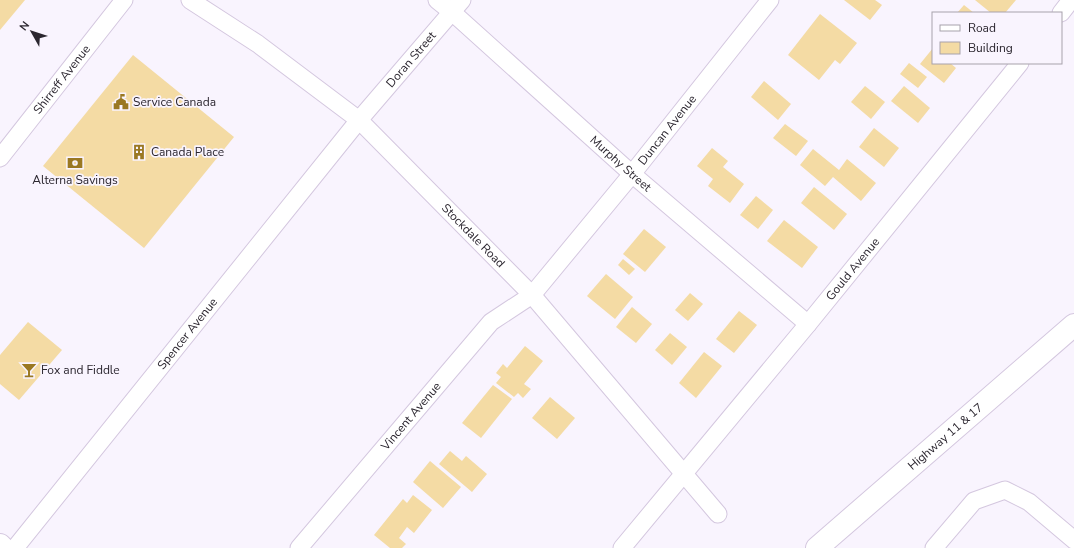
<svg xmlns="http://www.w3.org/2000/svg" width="1074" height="548" font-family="'Nunito Sans',sans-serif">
	<rect width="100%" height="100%" fill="#f9f4fe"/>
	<g fill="#f4dba4">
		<path d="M 0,0 L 25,0 L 0,30 Z"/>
		<path d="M 844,0 L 875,0 L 882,5 L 870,20 Z"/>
		<path d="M 975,0 L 1016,0 L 1005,13 L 991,13 Z"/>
		<path d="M 964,5 L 974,13 L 957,13 Z"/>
		<path d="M 820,14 L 857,43 L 840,64 L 835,60 L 819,80 L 788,55 Z"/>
		<path d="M 933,48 L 933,63 L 950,63 L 956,68 L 944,83 L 920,64 Z"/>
		<path d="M 133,55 L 234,137 L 144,248 L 43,166 Z"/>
		<path d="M 909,63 L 927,77 L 918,88 L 900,74 Z"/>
		<path d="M 764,81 L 791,104 L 778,120 L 751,97 Z"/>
		<path d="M 865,86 L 885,102 L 871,119 L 851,102 Z"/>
		<path d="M 904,86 L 930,108 L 918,123 L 891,101 Z"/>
		<path d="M 785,124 L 808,141 L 796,156 L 773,138 Z"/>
		<path d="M 874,128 L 899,148 L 884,167 L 859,147 Z"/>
		<path d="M 712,148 L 728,161 L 723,167 L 744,184 L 730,203 L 708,186 L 713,179 L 697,166 Z"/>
		<path d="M 813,149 L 839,170 L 847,159 L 876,183 L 861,201 L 833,177 L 825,186 L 800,165 Z"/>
		<path d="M 814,187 L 847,214 L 834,230 L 801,203 Z"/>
		<path d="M 756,196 L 773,210 L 758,229 L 740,215 Z"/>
		<path d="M 784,220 L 818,247 L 802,268 L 767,241 Z"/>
		<path d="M 644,229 L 666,247 L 645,272 L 623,254 Z"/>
		<path d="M 623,259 L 635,269 L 629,275 L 618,265 Z"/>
		<path d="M 606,274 L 633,297 L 615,319 L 587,296 Z"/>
		<path d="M 690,293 L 703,304 L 688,321 L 675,310 Z"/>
		<path d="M 632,307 L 652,324 L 636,343 L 616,327 Z"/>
		<path d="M 739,311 L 757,325 L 734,353 L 716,339 Z"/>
		<path d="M 28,322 L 62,350 L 19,400 L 0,384 L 0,355 Z"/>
		<path d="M 670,333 L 687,347 L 672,365 L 655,350 Z"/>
		<path d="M 525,346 L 543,361 L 524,384 L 531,389 L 523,398 L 518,393 L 514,397 L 496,383 L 501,377 L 496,373 L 503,364 L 507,368 Z"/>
		<path d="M 704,352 L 722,366 L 696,398 L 679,383 Z"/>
		<path d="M 493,385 L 512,399 L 481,438 L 462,423 Z"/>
		<path d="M 550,397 L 575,418 L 557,439 L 532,418 Z"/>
		<path d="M 450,451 L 462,461 L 466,456 L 487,474 L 472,492 L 439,464 Z"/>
		<path d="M 430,461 L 461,487 L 443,508 L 413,482 Z"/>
		<path d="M 413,495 L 432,510 L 414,533 L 407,527 L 399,538 L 406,544 L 402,548 L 390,548 L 374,535 L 403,499 L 407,503 Z"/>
	</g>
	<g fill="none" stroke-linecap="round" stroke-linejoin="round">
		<defs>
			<g id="street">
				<path id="s1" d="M 190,0 L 258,44 L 359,120 L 532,295 L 718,514"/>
				<path id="s2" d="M 437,0 L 452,12 L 632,174 L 808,324"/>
				<path d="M 1061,13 L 1071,0"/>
				<path id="s3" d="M 0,158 L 124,0"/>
				<path id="s4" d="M 15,548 L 359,120 L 462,0"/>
				<path id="s5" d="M 299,548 L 491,322 L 532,295 L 632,174 L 770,0"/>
				<path id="s6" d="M 622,548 L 808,324 L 1020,63"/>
				<path d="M 934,548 L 974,501 L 1005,490 L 1029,502 L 1074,540"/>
			</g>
			<g id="highway">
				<path d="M 0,545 L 3,548"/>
				<path id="s7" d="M 817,548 L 1074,325"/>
			</g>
		</defs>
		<use href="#street" stroke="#d4c7df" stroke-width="19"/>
		<use href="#highway" stroke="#d4c7df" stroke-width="24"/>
		<use href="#street" stroke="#fff" stroke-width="17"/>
		<use href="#highway" stroke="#fff" stroke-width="22"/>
	</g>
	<defs>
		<symbol id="civic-bare" viewBox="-9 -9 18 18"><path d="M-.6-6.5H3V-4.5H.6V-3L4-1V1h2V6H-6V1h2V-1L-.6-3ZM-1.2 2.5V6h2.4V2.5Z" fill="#9a7822" stroke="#f9f4fe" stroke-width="2.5" paint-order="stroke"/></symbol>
		<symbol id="building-bare" viewBox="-9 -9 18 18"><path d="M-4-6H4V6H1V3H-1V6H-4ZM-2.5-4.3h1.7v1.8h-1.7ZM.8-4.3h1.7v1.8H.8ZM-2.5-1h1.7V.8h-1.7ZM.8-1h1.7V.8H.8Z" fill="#9a7822" stroke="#f9f4fe" stroke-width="2.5" paint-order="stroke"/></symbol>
		<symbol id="bank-bare" viewBox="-9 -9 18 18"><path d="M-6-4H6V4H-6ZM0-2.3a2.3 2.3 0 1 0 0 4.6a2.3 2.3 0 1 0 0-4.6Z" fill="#9a7822" stroke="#f9f4fe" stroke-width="2.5" paint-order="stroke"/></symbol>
		<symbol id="bar-bare" viewBox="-9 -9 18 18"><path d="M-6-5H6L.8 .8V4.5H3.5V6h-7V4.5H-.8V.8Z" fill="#9a7822" stroke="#f9f4fe" stroke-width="2.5" paint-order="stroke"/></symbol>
	</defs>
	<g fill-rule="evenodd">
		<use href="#civic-bare" x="110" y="91" width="22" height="22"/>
		<use href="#building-bare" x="128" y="141" width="22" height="22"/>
		<use href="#bank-bare" x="64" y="152" width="22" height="22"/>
		<use href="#bar-bare" x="18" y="359" width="22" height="22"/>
	</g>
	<g text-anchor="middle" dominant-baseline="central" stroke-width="3.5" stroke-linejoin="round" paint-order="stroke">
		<g font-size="12" fill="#2b262f" stroke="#f9f4fe">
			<text stroke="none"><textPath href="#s4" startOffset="629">Doran Street</textPath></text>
			<text stroke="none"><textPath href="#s3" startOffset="100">Shirreff Avenue</textPath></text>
			<text stroke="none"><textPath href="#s5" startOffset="559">Duncan Avenue</textPath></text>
			<text stroke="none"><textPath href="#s2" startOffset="246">Murphy Street</textPath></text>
			<text stroke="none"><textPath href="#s1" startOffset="370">Stockdale Road</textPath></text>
			<text stroke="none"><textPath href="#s6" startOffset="362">Gould Avenue</textPath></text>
			<text stroke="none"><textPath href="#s4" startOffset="275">Spencer Avenue</textPath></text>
			<text stroke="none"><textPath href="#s5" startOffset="173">Vincent Avenue</textPath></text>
			<text stroke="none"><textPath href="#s7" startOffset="170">Highway 11 &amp; 17</textPath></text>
		</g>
		<g font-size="12" fill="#2b262f" stroke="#f9f4fe" text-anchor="start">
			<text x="133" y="102">Service Canada</text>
			<text x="151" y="152">Canada Place</text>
			<text x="75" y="180" text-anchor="middle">Alterna Savings</text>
			<text x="41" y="370">Fox and Fiddle</text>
		</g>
	</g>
	<rect x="932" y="12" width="130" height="52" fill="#f9f4fe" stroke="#a7a2ab"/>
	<rect x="940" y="25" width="20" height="6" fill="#ffffff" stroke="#a7a2ab"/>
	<text x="968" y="32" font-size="12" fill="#2b262f">Road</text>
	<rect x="940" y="42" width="20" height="12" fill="#f4dba4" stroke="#a7a2ab"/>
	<text x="968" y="52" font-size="12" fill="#2b262f">Building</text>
	<g transform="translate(32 32) rotate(309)" stroke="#f9f4fe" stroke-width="3" paint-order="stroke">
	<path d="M0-3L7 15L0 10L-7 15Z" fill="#2b262f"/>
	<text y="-6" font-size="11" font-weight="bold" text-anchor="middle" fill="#2b262f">N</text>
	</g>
</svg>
